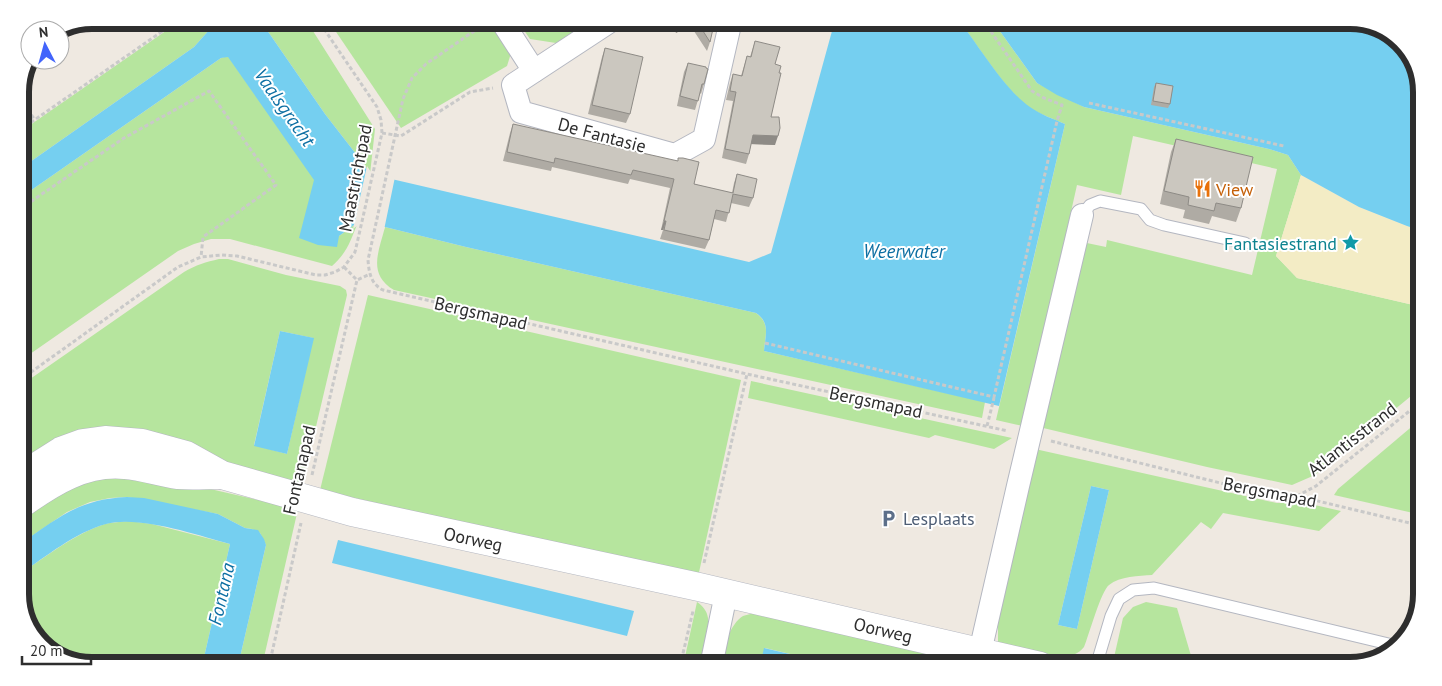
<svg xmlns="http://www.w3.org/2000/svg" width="1442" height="686" font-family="'PT Sans',sans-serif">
	<rect width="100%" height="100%" fill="#efe9e1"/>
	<g fill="#b6e59e" fill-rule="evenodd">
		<path d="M 164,20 L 204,20 L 210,29 L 194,47 L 20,169 L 20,132 L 170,28 Z"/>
		<path d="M 260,20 L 306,20 L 375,129 L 370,174 L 356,154 L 325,114 Z"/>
		<path d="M 328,20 L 494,20 L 513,47 L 507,66 L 401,128 Z"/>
		<path d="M 517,20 L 593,20 L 556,43 L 530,39 Z"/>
		<path d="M 959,20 L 992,20 L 1037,83 L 1084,107 L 1269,149 L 1288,155 L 1301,175 L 1276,256 L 1297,278 L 1422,307 L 1422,387 L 1315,475 L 1292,485 L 1207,467 L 1039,427 L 1082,242 L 1106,247 L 1107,240 L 1252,275 L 1277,169 L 1133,136 L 1121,195 L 1077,185 L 1023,426 L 996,420 L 1065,124 C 1054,119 1041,115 1030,108 C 1005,90 978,46 959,20 Z"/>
		<path d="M 228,56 L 315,180 L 300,238 L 339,236 L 358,222 C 351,240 347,253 332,266 L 230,239 L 211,239 L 194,244 L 178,251 L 20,361 L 20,198 L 221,58 Z"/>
		<path d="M 385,227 L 466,247 L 756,313 C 771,324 765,335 764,351 L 985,402 L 982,418 L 394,290 C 367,274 379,251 385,227 Z"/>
		<path d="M 219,259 L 228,259 L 286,275 L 340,286 L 346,290 L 347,295 L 302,486 L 20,469 L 20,386 L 184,272 C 196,265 206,262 219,259 ZM 280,331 L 313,338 L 287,454 L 254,445 Z"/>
		<path d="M 368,295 L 741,380 L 698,577 L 320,490 Z"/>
		<path d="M 751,381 L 1012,438 L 994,449 L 935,435 L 929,438 L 748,398 Z"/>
		<path d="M 1422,418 L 1422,515 L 1334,495 L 1338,489 Z"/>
		<path d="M 1035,449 L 1277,503 L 1306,503 L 1341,511 L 1319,531 L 1223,513 L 1211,529 L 1201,522 L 1152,575 C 1139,576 1120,576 1109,585 C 1101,591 1089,635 1084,647 C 1078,654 1072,656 1063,657 L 998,643 L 998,615 ZM 1091,486 L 1109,490 L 1077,629 L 1058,625 Z"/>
		<path d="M 145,474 L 298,509 L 262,666 L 238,666 L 266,545 L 260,533 L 252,529 L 245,528 L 218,514 L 127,497 L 110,498 L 90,502 L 67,512 L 20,544 L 20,512 L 82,478 Z"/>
		<path d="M 129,521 L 152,524 L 230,544 L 202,666 L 92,666 L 60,659 L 32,634 L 20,599 L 20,574 C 47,556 74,534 105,524 C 113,522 121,522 129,521 Z"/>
		<path d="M 697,602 C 703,606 707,611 708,618 C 710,629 702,655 699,666 L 683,666 Z"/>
		<path d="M 1146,602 L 1177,608 L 1194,666 L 1112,666 L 1123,618 L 1133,607 Z"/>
		<path d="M 754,613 L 985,666 L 841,666 L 765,648 L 760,666 L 718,666 C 720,654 731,622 743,616 C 746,615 751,614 754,613 Z"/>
	</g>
	<path fill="#f3ecc5" d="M 1301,175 L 1359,207 L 1407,226 L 1422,231 L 1422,307 L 1297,278 L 1276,256 Z"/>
	<g fill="#75cff0">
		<path d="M 204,20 L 260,20 L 325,114 L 356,154 L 370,174 L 749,262 L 771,253 L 832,31 L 830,20 L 959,20 C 978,45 1005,90 1030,107 C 1041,115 1054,119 1065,124 L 999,406 L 764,351 C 765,336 771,323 756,313 L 466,247 L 385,227 L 358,222 L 339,236 L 337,247 L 318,245 L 299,238 L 314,180 L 228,57 L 221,58 L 20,198 L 20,169 L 194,47 L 210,29 Z"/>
		<path d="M 992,20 L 1350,20 L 1382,27 L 1410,52 L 1422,87 L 1422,231 L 1407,226 L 1359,207 L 1301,175 L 1288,155 L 1269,149 L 1084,107 L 1057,95 L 1037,83 Z"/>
		<path d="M 280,331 L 314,338 L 287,454 L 254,446 Z"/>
		<path d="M 1091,486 L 1109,490 L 1077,629 L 1058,625 Z"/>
		<path d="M 127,497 L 144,498 L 218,514 L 245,528 L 258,530 L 264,539 L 266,545 L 238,666 L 202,666 L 230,544 C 197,535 139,515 106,524 C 74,533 47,556 20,574 L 20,544 C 58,518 79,499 127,497 Z"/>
		<path d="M 338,540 L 634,611 L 627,636 L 332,563 Z"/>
		<path d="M 764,648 L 841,666 L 760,666 Z"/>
	</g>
	<path fill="#efe9e1" d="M 367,166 L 371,172 L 395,177 L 384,230 L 358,225 L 353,229 Z"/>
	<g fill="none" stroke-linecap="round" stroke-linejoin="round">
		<defs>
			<g id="lane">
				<path d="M 1082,215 L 1090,205 L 1100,201 L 1141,209 L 1150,220 L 1164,225 L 1245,243"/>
				<path d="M 1096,666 L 1111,616 L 1119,599 L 1133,590 L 1154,588 L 1397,646"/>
			</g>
			<g id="street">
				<path d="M 501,20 L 534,71"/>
				<path d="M 612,20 L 513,85 L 521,112 L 675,155 L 704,139 L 731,20"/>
				<path d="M 980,652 L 1018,486 L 1082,215"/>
				<path d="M 711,666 L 726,594"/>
			</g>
			<g id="secondary">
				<path d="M 20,477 L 61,451 L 83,443 L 105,440 L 142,443 L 186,455 L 222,475 L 352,512 L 699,587 L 1040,666"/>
				<path d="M 20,505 C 52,482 85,461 125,465 C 143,466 160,473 178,475 C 192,476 206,475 220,475"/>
			</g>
		</defs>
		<use href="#lane" stroke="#b4b7c1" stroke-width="13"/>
		<use href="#street" stroke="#b4b7c1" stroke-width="24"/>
		<use href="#secondary" stroke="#b4b7c1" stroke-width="29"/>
		<g stroke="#c9c9c9" stroke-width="3" stroke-dasharray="4 2.5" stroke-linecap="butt">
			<path d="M 480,27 L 426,64 L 412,78 L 403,99 L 368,260 C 369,273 371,284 383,290 L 747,374 L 1008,431"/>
			<path d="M 20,99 L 35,120"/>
			<path d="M 1089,103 L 1284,146"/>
			<path d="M 20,130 L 167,28 L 161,20"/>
			<path d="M 382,133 L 401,136 L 470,92 L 493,88"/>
			<path d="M 20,209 L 124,138 L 209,91 L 276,185 L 203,237 L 201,257"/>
			<path d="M 344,267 L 357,280 L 370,274"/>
			<path d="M 765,343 L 994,397 L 1057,121 L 1062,105 L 1044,98 L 1032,91 L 983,20"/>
			<path d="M 20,380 L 178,267 L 201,257 L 221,255 L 237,256 L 316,275 L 325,275 L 335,272 L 344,267 L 355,252 L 358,239 L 382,133 L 381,120 L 377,107 L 318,20"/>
			<path d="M 987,426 L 994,398"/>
			<path d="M 1051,441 L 1273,496 L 1287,498 L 1297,496 L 1422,526"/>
			<path d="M 312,475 L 357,280"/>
			<path d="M 1297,496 L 1316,486 L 1422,401"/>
			<path d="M 704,563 L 747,374"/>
			<path d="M 269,666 L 301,523"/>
			<path d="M 680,666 L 693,611"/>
		</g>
		<use href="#lane" stroke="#fff" stroke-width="11"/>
		<use href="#street" stroke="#fff" stroke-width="22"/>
		<use href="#secondary" stroke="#fff" stroke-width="28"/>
	</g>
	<g fill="#afaba4">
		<path d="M 668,20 L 715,20 L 710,42 L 707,51 L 690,25 L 676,33 Z"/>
		<path d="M 767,20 L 783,20 L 776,26 Z"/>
		<path d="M 755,41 L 775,64 L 779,73 L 771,117 L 775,145 L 751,144 L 749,154 L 746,164 L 722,158 L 733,101 L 726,100 L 730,83 L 733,74 L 741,76 L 747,56 L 750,57 Z"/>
		<path d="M 605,48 L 630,114 L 626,123 L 588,114 L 602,57 Z"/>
		<path d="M 688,63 L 704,84 L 701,94 L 700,93 L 695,110 L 677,106 L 684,72 Z"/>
		<path d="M 1156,83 L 1170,104 L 1168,108 L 1151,105 L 1154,87 Z"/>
		<path d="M 513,124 L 694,184 L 732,193 L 734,183 L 737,174 L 753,198 L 749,207 L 731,203 L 726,222 L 714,219 L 709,240 L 705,249 L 660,239 L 663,230 L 661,230 L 670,188 L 630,179 L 628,184 L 552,167 L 551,171 L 503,161 L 510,133 Z"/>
		<path d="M 1176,139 L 1241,208 L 1236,222 L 1212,216 L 1209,224 L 1183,218 L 1185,210 L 1160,204 L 1171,152 Z"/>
	</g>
	<g fill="#8e8b86">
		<path d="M 686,20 L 692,20 L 690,25 L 676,33 L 679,24 Z"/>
		<path d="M 778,20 L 783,20 L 776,26 Z"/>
		<path d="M 73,28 L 60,37 L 60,33 Z"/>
		<path d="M 753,135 L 778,136 L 775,145 L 749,144 Z"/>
		<path d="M 664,221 L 666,221 L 663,230 L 661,230 Z"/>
	</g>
	<g fill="#cbc7bf" stroke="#8e8b86">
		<path d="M 677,20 L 686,20 L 679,24 Z"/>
		<path d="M 696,20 L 715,20 L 710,42 Z"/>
		<path d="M 755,41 L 780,47 L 775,64 L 781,66 L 779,73 L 781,73 L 771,117 L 779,117 L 780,128 L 778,136 L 753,135 L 749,154 L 725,149 L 736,92 L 730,91 L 733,74 L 742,76 L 747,56 L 751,57 Z"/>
		<path d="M 605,48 L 643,57 L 630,114 L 592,105 Z"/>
		<path d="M 688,63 L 706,67 L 706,68 L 708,69 L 704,84 L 702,84 L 698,101 L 680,96 Z"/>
		<path d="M 1156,83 L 1173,86 L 1170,104 L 1153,101 Z"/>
		<path d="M 513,124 L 678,161 L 678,158 L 683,158 L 699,162 L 694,184 L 733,193 L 737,174 L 757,179 L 753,198 L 733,194 L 729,213 L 716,210 L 709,240 L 664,230 L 666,221 L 664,221 L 674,179 L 633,170 L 631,175 L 555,158 L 554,163 L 507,152 Z"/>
		<path d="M 1176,139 L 1253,157 L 1241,208 L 1216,203 L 1214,211 L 1188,205 L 1189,197 L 1164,191 Z"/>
	</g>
	<defs>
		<symbol id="restaurant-bare" viewBox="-9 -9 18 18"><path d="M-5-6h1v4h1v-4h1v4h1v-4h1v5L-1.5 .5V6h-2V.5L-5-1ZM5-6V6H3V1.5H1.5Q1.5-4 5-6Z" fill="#e8710a" stroke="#fff" stroke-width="2.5" paint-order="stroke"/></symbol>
		<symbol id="sight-bare" viewBox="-9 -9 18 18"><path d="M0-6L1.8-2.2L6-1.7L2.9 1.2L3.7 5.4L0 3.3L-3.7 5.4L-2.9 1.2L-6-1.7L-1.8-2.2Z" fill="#0f9aa8" stroke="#fff" stroke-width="2.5" paint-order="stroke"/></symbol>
		<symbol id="parking-bare" viewBox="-9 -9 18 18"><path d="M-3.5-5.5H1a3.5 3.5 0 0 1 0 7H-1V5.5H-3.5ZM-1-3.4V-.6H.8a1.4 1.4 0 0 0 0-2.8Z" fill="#5c6f8a" stroke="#fff" stroke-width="2.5" paint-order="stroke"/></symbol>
	</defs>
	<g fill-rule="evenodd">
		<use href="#restaurant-bare" x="1190" y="176" width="25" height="25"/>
		<use href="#sight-bare" x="1338" y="230" width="25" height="25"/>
		<use href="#parking-bare" x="876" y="506" width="25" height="25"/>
	</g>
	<g text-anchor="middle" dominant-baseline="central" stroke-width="4" stroke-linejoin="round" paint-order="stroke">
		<g font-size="18" fill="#2e2e2e" stroke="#fff">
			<text transform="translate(602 135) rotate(15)">De Fantasie</text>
			<text transform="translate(355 178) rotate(-79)">Maastrichtpad</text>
			<text transform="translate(481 313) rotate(13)">Bergsmapad</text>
			<text transform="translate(876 402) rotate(12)">Bergsmapad</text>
			<text transform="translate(1352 439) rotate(-38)">Atlantisstrand</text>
			<text transform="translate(299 470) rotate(-77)">Fontanapad</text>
			<text transform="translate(1270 492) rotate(11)">Bergsmapad</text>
			<text transform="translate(473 539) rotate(12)">Oorweg</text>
			<text transform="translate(883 630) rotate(13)">Oorweg</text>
		</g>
		<g font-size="18" fill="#c56008" stroke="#fff" text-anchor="start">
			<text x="1216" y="189">View</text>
		</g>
		<g font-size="18" fill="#0d838f" stroke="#fff" text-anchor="end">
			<text x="1337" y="243">Fantasiestrand</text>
		</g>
		<g font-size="18" fill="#4e5e75" stroke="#fff" text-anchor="start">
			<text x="903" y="518">Lesplaats</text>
		</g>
		<g font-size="19" font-style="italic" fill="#0d6fa3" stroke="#fff">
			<text transform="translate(285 107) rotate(55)">Vaalsgracht</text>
			<text x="904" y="251">Weerwater</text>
			<text transform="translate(221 594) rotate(-77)">Fontana</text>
		</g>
	</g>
	<path d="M0 0H1442V686H0ZM92 29H1350A63 63 0 0 1 1413 92V594A63 63 0 0 1 1350 657H92A63 63 0 0 1 29 594V92A63 63 0 0 1 92 29Z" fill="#fff" fill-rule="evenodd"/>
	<path fill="none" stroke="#2e2e2e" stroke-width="6" d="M92 29H1350A63 63 0 0 1 1413 92V594A63 63 0 0 1 1350 657H92A63 63 0 0 1 29 594V92A63 63 0 0 1 92 29Z"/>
	<g transform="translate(45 45) rotate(354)"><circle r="24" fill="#ffffff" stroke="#ababab"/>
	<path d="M0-4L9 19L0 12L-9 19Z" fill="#4264fb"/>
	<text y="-8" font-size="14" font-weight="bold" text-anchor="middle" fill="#2e2e2e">N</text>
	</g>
	<path d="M22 656v8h69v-8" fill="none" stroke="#2e2e2e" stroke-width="2.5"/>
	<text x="30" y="656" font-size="15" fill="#2e2e2e" stroke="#ffffff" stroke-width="4" paint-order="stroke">20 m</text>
</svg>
